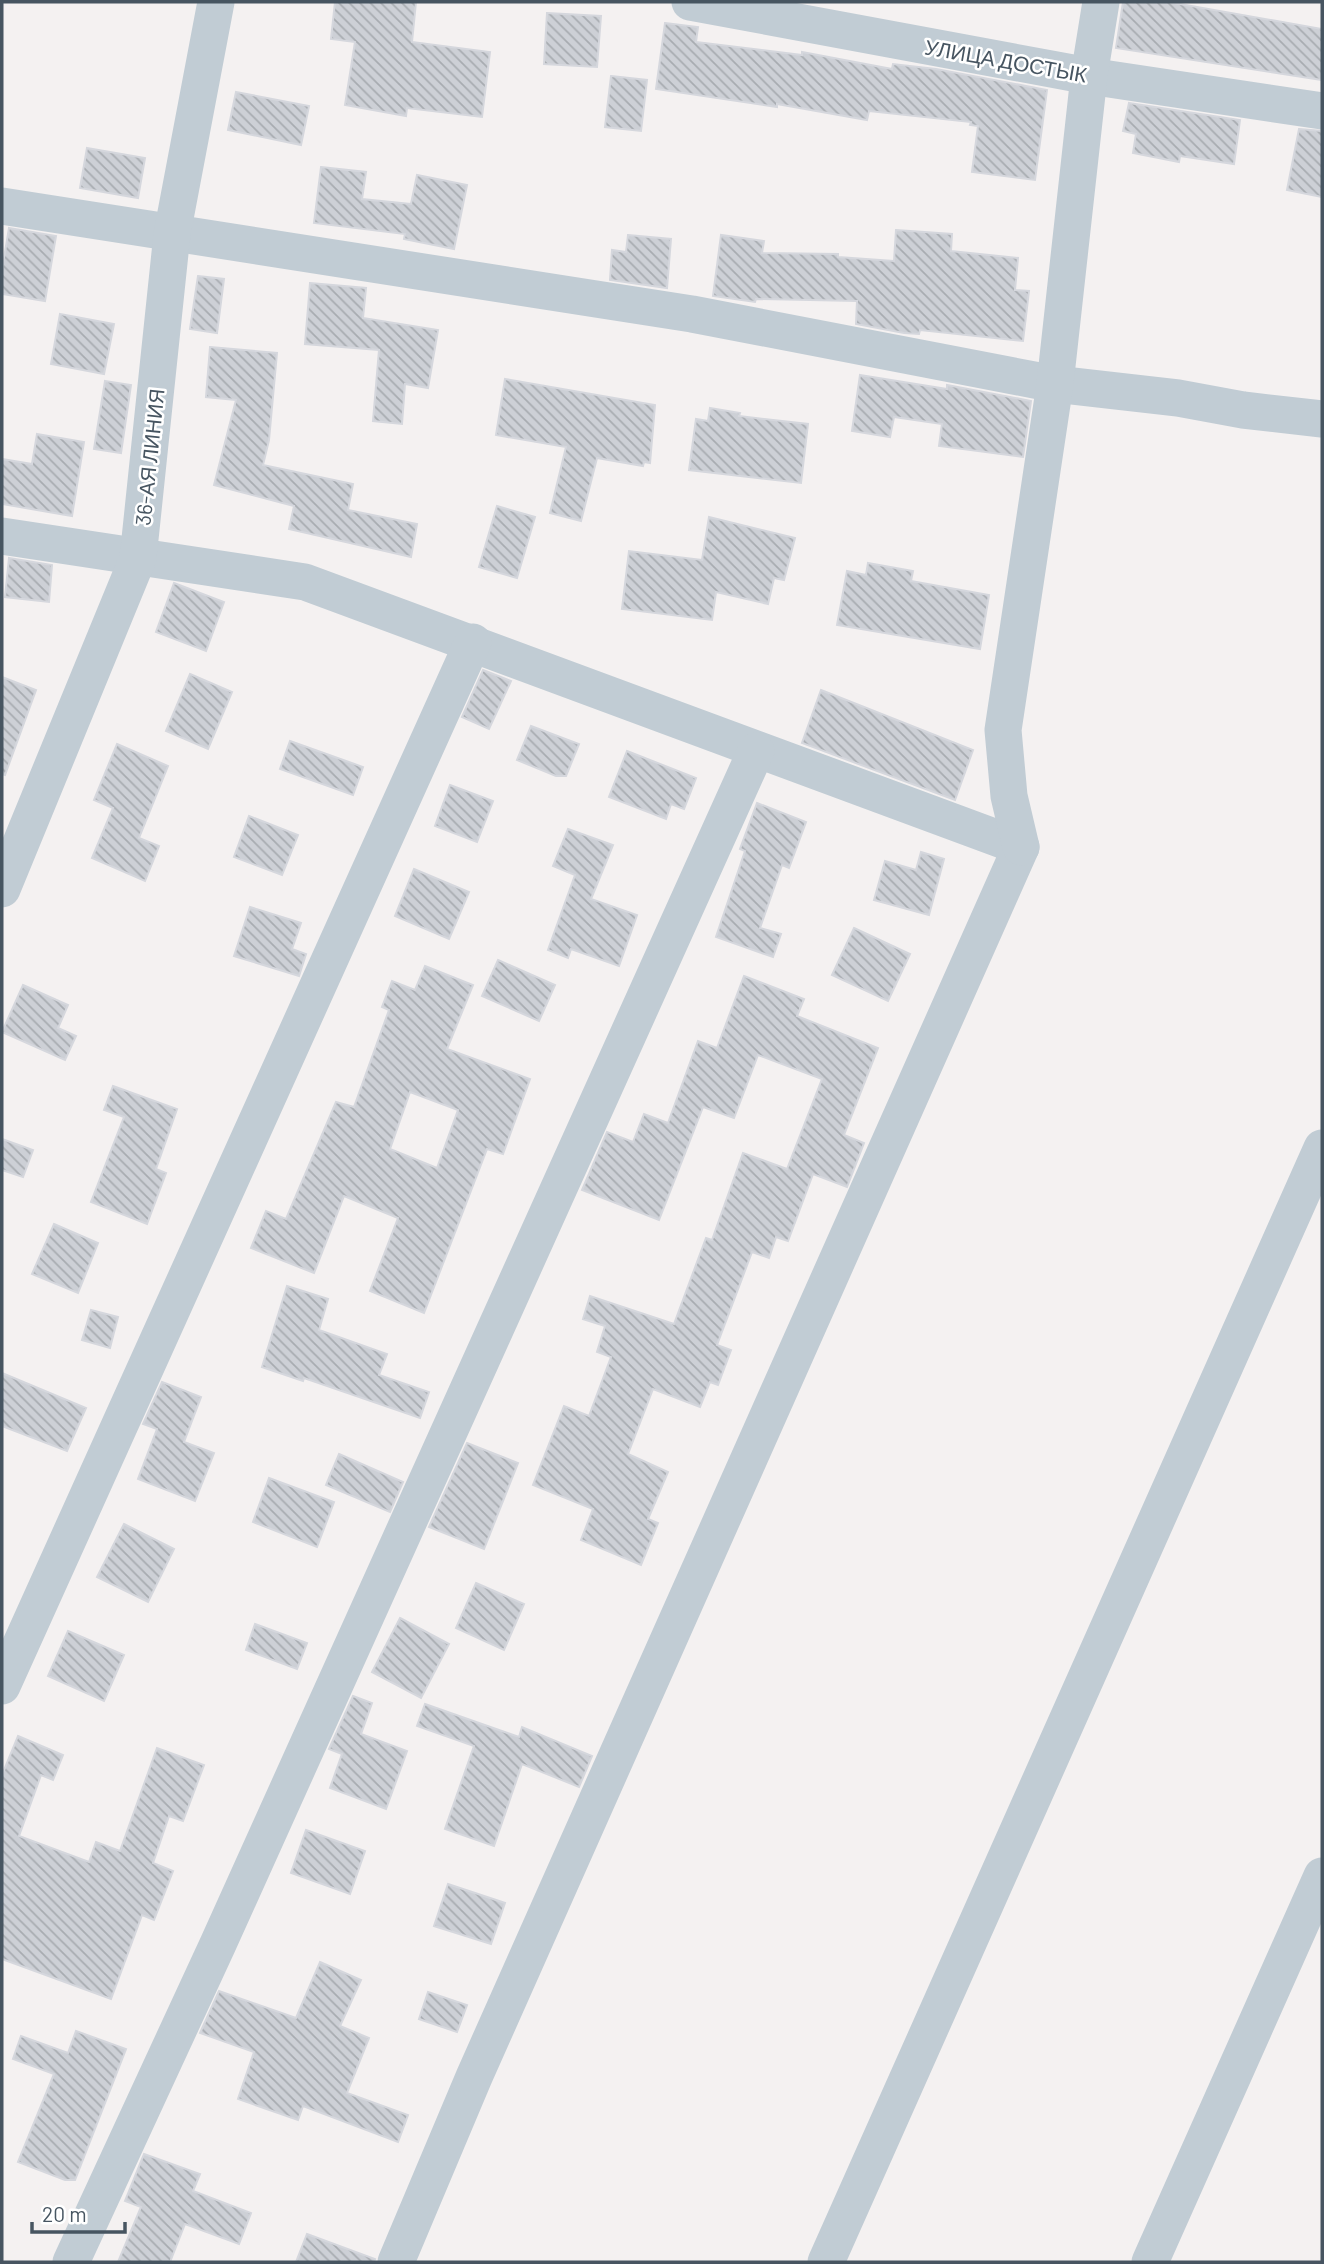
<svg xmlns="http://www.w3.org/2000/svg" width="1324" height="2264" font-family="Barlow,sans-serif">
	<defs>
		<pattern id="building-back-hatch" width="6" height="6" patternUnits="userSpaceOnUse" patternTransform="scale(1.75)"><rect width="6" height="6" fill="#cdd0d6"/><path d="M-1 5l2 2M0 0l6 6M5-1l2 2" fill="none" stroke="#a8acb1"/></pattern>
	</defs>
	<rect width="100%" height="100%" fill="#f4f1f1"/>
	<g fill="url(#building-back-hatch)" stroke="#d5d7dd" stroke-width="2" fill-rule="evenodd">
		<path d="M 335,2 L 416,2 L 412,42 L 490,52 L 482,117 L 407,108 L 406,116 L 345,105 L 355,42 L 331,39 Z"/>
		<path d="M 1123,2 L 1169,2 L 1322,29 L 1322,80 L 1116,48 Z"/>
		<path d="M 547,13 L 601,16 L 597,67 L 544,64 Z"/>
		<path d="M 665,23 L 698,27 L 696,42 L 802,55 L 802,52 L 892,69 L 893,64 L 936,69 L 1047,90 L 1035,180 L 972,172 L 978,126 L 970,125 L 971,122 L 869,111 L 867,120 L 777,104 L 777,107 L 656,89 Z"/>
		<path d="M 611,76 L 647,80 L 641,131 L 605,127 Z"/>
		<path d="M 236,92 L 309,106 L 301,145 L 228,130 Z"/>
		<path d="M 1129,103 L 1240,120 L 1234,164 L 1180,156 L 1179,162 L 1133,153 L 1136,134 L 1123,131 Z"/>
		<path d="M 1299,129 L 1322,131 L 1322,197 L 1287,190 Z"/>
		<path d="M 87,148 L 145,158 L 138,198 L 80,188 Z"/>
		<path d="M 321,167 L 366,172 L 362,199 L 411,204 L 417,175 L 467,185 L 454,249 L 404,239 L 405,234 L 314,223 Z"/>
		<path d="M 9,228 L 56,236 L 45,301 L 2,294 L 2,270 Z"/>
		<path d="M 896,230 L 952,234 L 951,251 L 1018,258 L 1015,290 L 1029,291 L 1023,341 L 920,330 L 919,334 L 904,333 L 856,324 L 857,301 L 756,299 L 755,302 L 713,296 L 721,235 L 764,241 L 762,253 L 838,254 L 838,257 L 894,261 Z"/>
		<path d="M 628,235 L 671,239 L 667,288 L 610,280 L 612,250 L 626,252 Z"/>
		<path d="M 198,276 L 224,279 L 217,333 L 190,329 Z"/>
		<path d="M 310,283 L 366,288 L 363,318 L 438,330 L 428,388 L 405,384 L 402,424 L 373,421 L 379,350 L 305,344 Z"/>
		<path d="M 60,314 L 114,324 L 104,374 L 51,364 Z"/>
		<path d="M 210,347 L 277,353 L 269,440 L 263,465 L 353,484 L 348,510 L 417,524 L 411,557 L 289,529 L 294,506 L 214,485 L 236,400 L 206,397 Z"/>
		<path d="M 860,375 L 947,389 L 947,385 L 1031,401 L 1023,457 L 939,446 L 942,424 L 894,417 L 890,437 L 852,431 Z"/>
		<path d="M 505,379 L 655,405 L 650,463 L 644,462 L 643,466 L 597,458 L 581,521 L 550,513 L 566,447 L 496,435 Z"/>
		<path d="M 105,381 L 131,385 L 121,453 L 94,449 Z"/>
		<path d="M 710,408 L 740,413 L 739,416 L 808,424 L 801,483 L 689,470 L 696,419 L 708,421 Z"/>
		<path d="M 37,434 L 84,442 L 72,516 L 2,504 L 2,459 L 32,464 Z"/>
		<path d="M 497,506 L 535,517 L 517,578 L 479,567 Z"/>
		<path d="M 709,517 L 795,538 L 784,580 L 774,578 L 768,604 L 716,592 L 712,620 L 622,609 L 629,551 L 702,560 Z"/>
		<path d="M 9,558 L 52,565 L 49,602 L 5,597 Z"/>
		<path d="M 868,563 L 913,571 L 911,581 L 989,595 L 980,649 L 837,625 L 847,571 L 866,575 Z"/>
		<path d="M 174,583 L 224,602 L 206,651 L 156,632 Z"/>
		<path d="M 483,670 L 511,681 L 489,729 L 462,717 Z"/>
		<path d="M 190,674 L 232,692 L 208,749 L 166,731 Z"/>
		<path d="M 2,677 L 36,690 L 5,775 L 2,774 Z"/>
		<path d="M 821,690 L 973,750 L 955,800 L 802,743 Z"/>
		<path d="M 531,726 L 579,744 L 566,776 L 556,776 L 517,760 Z"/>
		<path d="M 290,741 L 363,767 L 353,795 L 280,769 Z"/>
		<path d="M 117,744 L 168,766 L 139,838 L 159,846 L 145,881 L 92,858 L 113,808 L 94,800 Z"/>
		<path d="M 627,751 L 696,778 L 684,809 L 671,804 L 666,819 L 609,797 Z"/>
		<path d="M 450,785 L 493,801 L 477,842 L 435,826 Z"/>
		<path d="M 757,803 L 806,822 L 789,868 L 782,865 L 760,928 L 781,934 L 773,957 L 716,937 L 745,851 L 740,849 Z"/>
		<path d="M 249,816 L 298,835 L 282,875 L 234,857 Z"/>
		<path d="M 568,829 L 613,845 L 591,899 L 637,915 L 619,966 L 571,949 L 568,958 L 548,950 L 575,875 L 553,866 Z"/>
		<path d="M 921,852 L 944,859 L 929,915 L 874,900 L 885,861 L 916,870 Z"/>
		<path d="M 414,869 L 469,892 L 449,939 L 395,916 Z"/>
		<path d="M 250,907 L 301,923 L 292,949 L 306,954 L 299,976 L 234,956 Z"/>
		<path d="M 854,928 L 910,954 L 888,1001 L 832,975 Z"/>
		<path d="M 498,960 L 555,985 L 539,1021 L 482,996 Z"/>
		<path d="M 425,966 L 473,985 L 447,1049 L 530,1079 L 503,1154 L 487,1149 L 424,1313 L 370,1291 L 398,1218 L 344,1196 L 314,1273 L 251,1248 L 266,1211 L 286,1219 L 336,1102 L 354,1107 L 389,1010 L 382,1007 L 392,981 L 415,990 ZM 410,1092 L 458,1110 L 437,1168 L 390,1149 Z"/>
		<path d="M 744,976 L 804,999 L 797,1016 L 878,1048 L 844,1135 L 864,1143 L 847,1187 L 813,1174 L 788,1241 L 776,1237 L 769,1258 L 752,1252 L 717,1345 L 731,1350 L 718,1385 L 710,1382 L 700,1407 L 653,1389 L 628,1454 L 668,1472 L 648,1519 L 658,1523 L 641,1565 L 581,1540 L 593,1509 L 533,1485 L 564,1406 L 589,1416 L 611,1357 L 597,1352 L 605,1326 L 583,1319 L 590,1296 L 674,1324 L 706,1238 L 712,1240 L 743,1153 L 787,1169 L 822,1079 L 758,1055 L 734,1118 L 703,1107 L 659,1220 L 582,1190 L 607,1132 L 633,1142 L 644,1114 L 668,1123 L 698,1041 L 717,1048 Z"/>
		<path d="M 23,985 L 68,1005 L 58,1028 L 76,1036 L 65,1060 L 2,1032 Z"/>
		<path d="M 113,1086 L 177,1109 L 156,1169 L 166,1173 L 147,1224 L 91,1202 L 124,1117 L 104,1110 Z"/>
		<path d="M 2,1139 L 33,1150 L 23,1177 L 2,1170 Z"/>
		<path d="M 54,1224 L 98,1243 L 78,1293 L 32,1274 Z"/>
		<path d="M 287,1286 L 328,1299 L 319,1330 L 387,1354 L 379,1375 L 429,1392 L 420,1418 L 304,1378 L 303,1381 L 262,1367 Z"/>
		<path d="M 91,1310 L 118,1317 L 110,1348 L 82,1340 Z"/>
		<path d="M 2,1373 L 86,1408 L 67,1451 L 2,1426 Z"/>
		<path d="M 162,1382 L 201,1397 L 184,1442 L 214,1453 L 195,1501 L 138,1479 L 157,1429 L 143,1424 Z"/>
		<path d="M 467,1443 L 518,1463 L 484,1549 L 429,1527 Z"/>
		<path d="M 339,1454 L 403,1482 L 390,1512 L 326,1485 Z"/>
		<path d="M 269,1478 L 334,1502 L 317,1547 L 253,1522 Z"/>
		<path d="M 124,1524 L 174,1549 L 148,1602 L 97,1577 Z"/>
		<path d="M 476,1583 L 524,1604 L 504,1650 L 456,1628 Z"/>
		<path d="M 400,1618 L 449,1644 L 421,1698 L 372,1672 Z"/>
		<path d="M 255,1624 L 307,1643 L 297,1669 L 246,1650 Z"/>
		<path d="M 68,1631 L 124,1655 L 104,1701 L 48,1676 Z"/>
		<path d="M 353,1696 L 372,1703 L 361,1734 L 407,1751 L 386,1809 L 330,1788 L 342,1754 L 329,1749 Z"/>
		<path d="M 425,1704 L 519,1737 L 522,1727 L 592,1756 L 579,1787 L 522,1764 L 494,1846 L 445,1829 L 474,1746 L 417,1726 Z"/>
		<path d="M 18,1736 L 63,1755 L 53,1780 L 41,1775 L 19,1836 L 89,1862 L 96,1842 L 120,1851 L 157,1748 L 204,1765 L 183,1821 L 169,1816 L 153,1863 L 173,1871 L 154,1920 L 142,1915 L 111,1999 L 2,1959 L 2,1775 Z"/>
		<path d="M 306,1830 L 365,1851 L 350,1894 L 291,1873 Z"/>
		<path d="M 448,1884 L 505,1903 L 491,1944 L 434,1926 Z"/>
		<path d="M 320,1962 L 361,1980 L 340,2026 L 369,2038 L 347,2093 L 408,2115 L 398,2142 L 303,2106 L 298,2120 L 238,2099 L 254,2052 L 200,2033 L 219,1991 L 296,2018 Z"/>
		<path d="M 428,1992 L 467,2005 L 457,2032 L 419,2019 Z"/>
		<path d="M 76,2031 L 126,2049 L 75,2180 L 65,2180 L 18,2162 L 54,2074 L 13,2059 L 21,2036 L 68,2053 Z"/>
		<path d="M 144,2154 L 200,2174 L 193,2191 L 251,2213 L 239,2244 L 185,2224 L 170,2262 L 118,2262 L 141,2207 L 125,2201 Z"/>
		<path d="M 307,2234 L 375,2259 L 374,2262 L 296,2262 Z"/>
	</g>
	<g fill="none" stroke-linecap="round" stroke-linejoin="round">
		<g stroke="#c1ccd4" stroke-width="37">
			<path d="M 690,2 L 1089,76 L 1322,111"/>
			<path d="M 2,206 L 692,314 L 1055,384 L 1178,398 L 1243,410 L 1322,419"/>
			<path d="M 2,536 L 305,582 L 1021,847 L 474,2077 L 396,2262"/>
			<path d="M 1021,847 L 1009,796 L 1003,730 L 1055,384 L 1089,76 L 1101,2"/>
			<path d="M 2,889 L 138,558 L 172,234 L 216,2"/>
			<path d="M 2,1686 L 473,642"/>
			<path d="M 71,2262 L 218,1944 L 756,751"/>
			<path d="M 826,2262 L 1322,1148"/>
			<path d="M 1150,2262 L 1322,1876"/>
		</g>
	</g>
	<g text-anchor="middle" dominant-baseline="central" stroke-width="5" stroke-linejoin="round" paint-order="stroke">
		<g font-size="21" fill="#475561" stroke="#fff">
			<text transform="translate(1006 60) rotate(10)">УЛИЦА ДОСТЫК</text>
			<text transform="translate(149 457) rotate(-84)">36-АЯ ЛИНИЯ</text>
		</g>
	</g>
	<rect width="1324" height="2264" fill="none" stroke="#475561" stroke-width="7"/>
	<path d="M32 2222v10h93v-10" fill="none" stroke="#475561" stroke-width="3.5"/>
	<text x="42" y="2222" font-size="21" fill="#475561" stroke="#ffffff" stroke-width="5" paint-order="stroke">20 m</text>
</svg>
